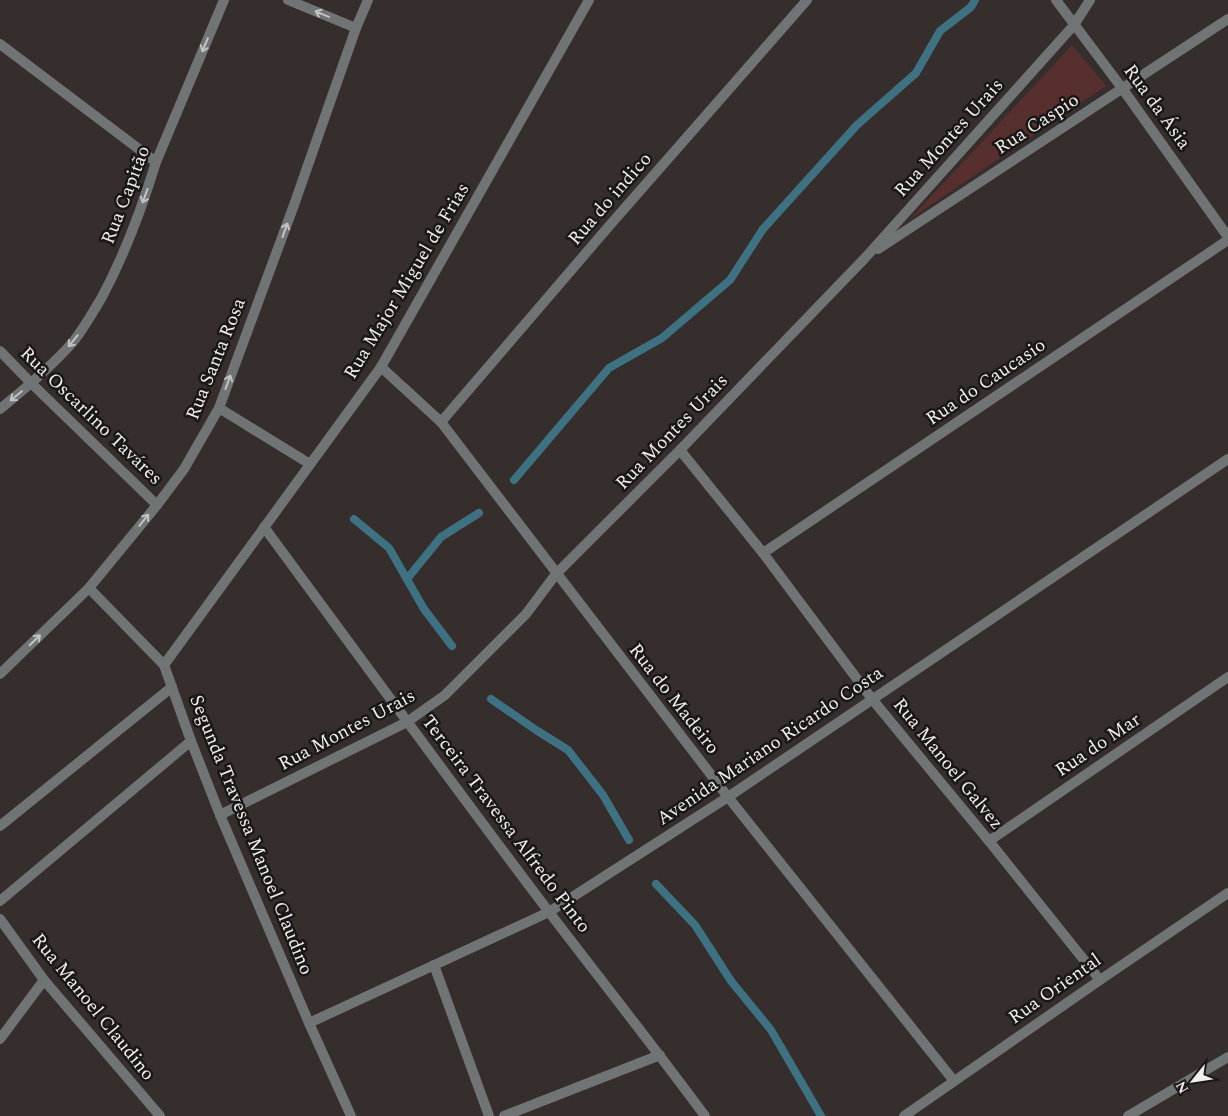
<svg xmlns="http://www.w3.org/2000/svg" width="1228" height="1116" font-family="Spectral,serif">
	<rect width="100%" height="100%" fill="#352e2d"/>
	<path fill="#572f2e" d="M 1072,45 L 1106,86 L 910,219 Z"/>
	<g fill="none" stroke-linecap="round" stroke-linejoin="round">
		<g stroke="#3e7282" stroke-width="8">
			<path d="M 514,480 L 609,368 L 662,338 L 730,280 L 763,229 L 857,125 L 916,73 L 940,31 L 971,7 L 975,0"/>
			<path d="M 354,519 L 389,548 L 424,609 L 452,646"/>
			<path d="M 407,579 L 441,537 L 479,513"/>
			<path d="M 491,699 L 536,730 L 568,750 L 603,795 L 629,840"/>
			<path d="M 656,884 L 695,925 L 731,981 L 771,1030 L 821,1116"/>
		</g>
		<g stroke="#707475" stroke-width="10">
			<path d="M 288,0 L 356,28"/>
			<path d="M 1056,0 L 1122,88 L 1228,237"/>
			<path d="M 0,44 L 156,162"/>
			<path d="M 878,249 L 1228,19"/>
			<path d="M 0,351 L 31,383 L 157,505"/>
			<path d="M 381,367 L 441,422 L 728,797 L 954,1081"/>
			<path d="M 219,408 L 310,464"/>
			<path d="M 0,409 C 26,388 51,367 73,342 C 84,328 93,312 102,297 C 125,254 142,208 156,162 L 224,0"/>
			<path d="M 441,422 L 610,225 L 807,0"/>
			<path d="M 680,450 L 763,553 L 872,699 L 989,841 L 1100,980"/>
			<path d="M 264,527 C 359,656 453,785 549,912 C 601,980 654,1047 705,1116"/>
			<path d="M 763,553 L 1228,240"/>
			<path d="M 89,588 L 164,665 L 191,741 L 220,815 L 309,1023 L 351,1116"/>
			<path d="M 164,665 L 381,367 L 589,0"/>
			<path d="M 220,815 L 407,722 L 445,695 L 526,614 L 556,574 L 680,450 L 865,258 L 1074,25 L 1090,0"/>
			<path d="M 0,826 L 172,687"/>
			<path d="M 989,841 L 1228,677"/>
			<path d="M 0,901 L 191,741"/>
			<path d="M 0,919 L 44,980 L 160,1116"/>
			<path d="M 434,965 L 489,1116"/>
			<path d="M 309,1023 L 549,912 L 728,797 L 1228,459"/>
			<path d="M 0,1039 L 44,980"/>
			<path d="M 504,1116 L 660,1055"/>
			<path d="M 904,1116 L 1100,980 L 1228,893"/>
			<path d="M 1128,1116 L 1228,1057"/>
		</g>
		<path stroke="#707475" stroke-width="10" d="M 0,674 L 89,588 L 157,505 L 184,469 L 219,408 L 294,205 L 356,28 L 368,0"/>
	</g>
	<defs><path id="oneway-shaft" d="M-6 0H5M1.5-3L5.5 0L1.5 3" fill="none" stroke-width="1.6" stroke-linecap="round" stroke-linejoin="round" transform="scale(1.25)"/></defs>
	<g stroke="#c4c3c3">
		<use href="#oneway-shaft" transform="translate(322 14) rotate(-157)"/>
		<use href="#oneway-shaft" transform="translate(205 45) rotate(113)"/>
		<use href="#oneway-shaft" transform="translate(145 196) rotate(110)"/>
		<use href="#oneway-shaft" transform="translate(285 230) rotate(-70)"/>
		<use href="#oneway-shaft" transform="translate(73 341) rotate(129)"/>
		<use href="#oneway-shaft" transform="translate(228 382) rotate(-70)"/>
		<use href="#oneway-shaft" transform="translate(16 396) rotate(140)"/>
		<use href="#oneway-shaft" transform="translate(144 520) rotate(-51)"/>
		<use href="#oneway-shaft" transform="translate(35 640) rotate(-44)"/>
	</g>
	<g text-anchor="middle" dominant-baseline="central" stroke-width="5" stroke-linejoin="round" paint-order="stroke">
		<g font-size="19" fill="#f2eded" stroke="#1a1717">
			<text transform="translate(1157 107) rotate(54)">Rua da Ásia</text>
			<text transform="translate(1037 124) rotate(-33)">Rua Caspio</text>
			<text transform="translate(949 138) rotate(-48)">Rua Montes Urais</text>
			<text transform="translate(126 195) rotate(-69)">Rua Capitão</text>
			<text transform="translate(610 199) rotate(-49)">Rua do indico</text>
			<text transform="translate(407 281) rotate(-59)">Rua Major Miguel de Frias</text>
			<text transform="translate(216 359) rotate(-68)">Rua Santa Rosa</text>
			<text transform="translate(986 382) rotate(-34)">Rua do Caucasio</text>
			<text transform="translate(91 416) rotate(44)">Rua Oscarlino Taváres</text>
			<text transform="translate(672 432) rotate(-46)">Rua Montes Urais</text>
			<text transform="translate(674 699) rotate(52)">Rua do Madeiro</text>
			<text transform="translate(347 730) rotate(-28)">Rua Montes Urais</text>
			<text transform="translate(1098 745) rotate(-34)">Rua do Mar</text>
			<text transform="translate(770 746) rotate(-34)">Avenida Mariano Ricardo Costa</text>
			<text transform="translate(948 764) rotate(51)">Rua Manoel Galvez</text>
			<text transform="translate(506 824) rotate(53)">Terceira Travessa Alfredo Pinto</text>
			<text transform="translate(251 835) rotate(68)">Segunda Travessa Manoel Claudino</text>
			<text transform="translate(1055 989) rotate(-35)">Rua Oriental</text>
			<text transform="translate(93 1007) rotate(51)">Rua Manoel Claudino</text>
		</g>
	</g>
	<g transform="translate(1193 1081) rotate(240)" stroke="#1a1717" stroke-width="4" paint-order="stroke">
	<path d="M0-4L9 19L0 12L-9 19Z" fill="#f2eded"/>
	<text y="-8" font-size="14" font-weight="bold" text-anchor="middle" fill="#f2eded">N</text>
	</g>
</svg>
